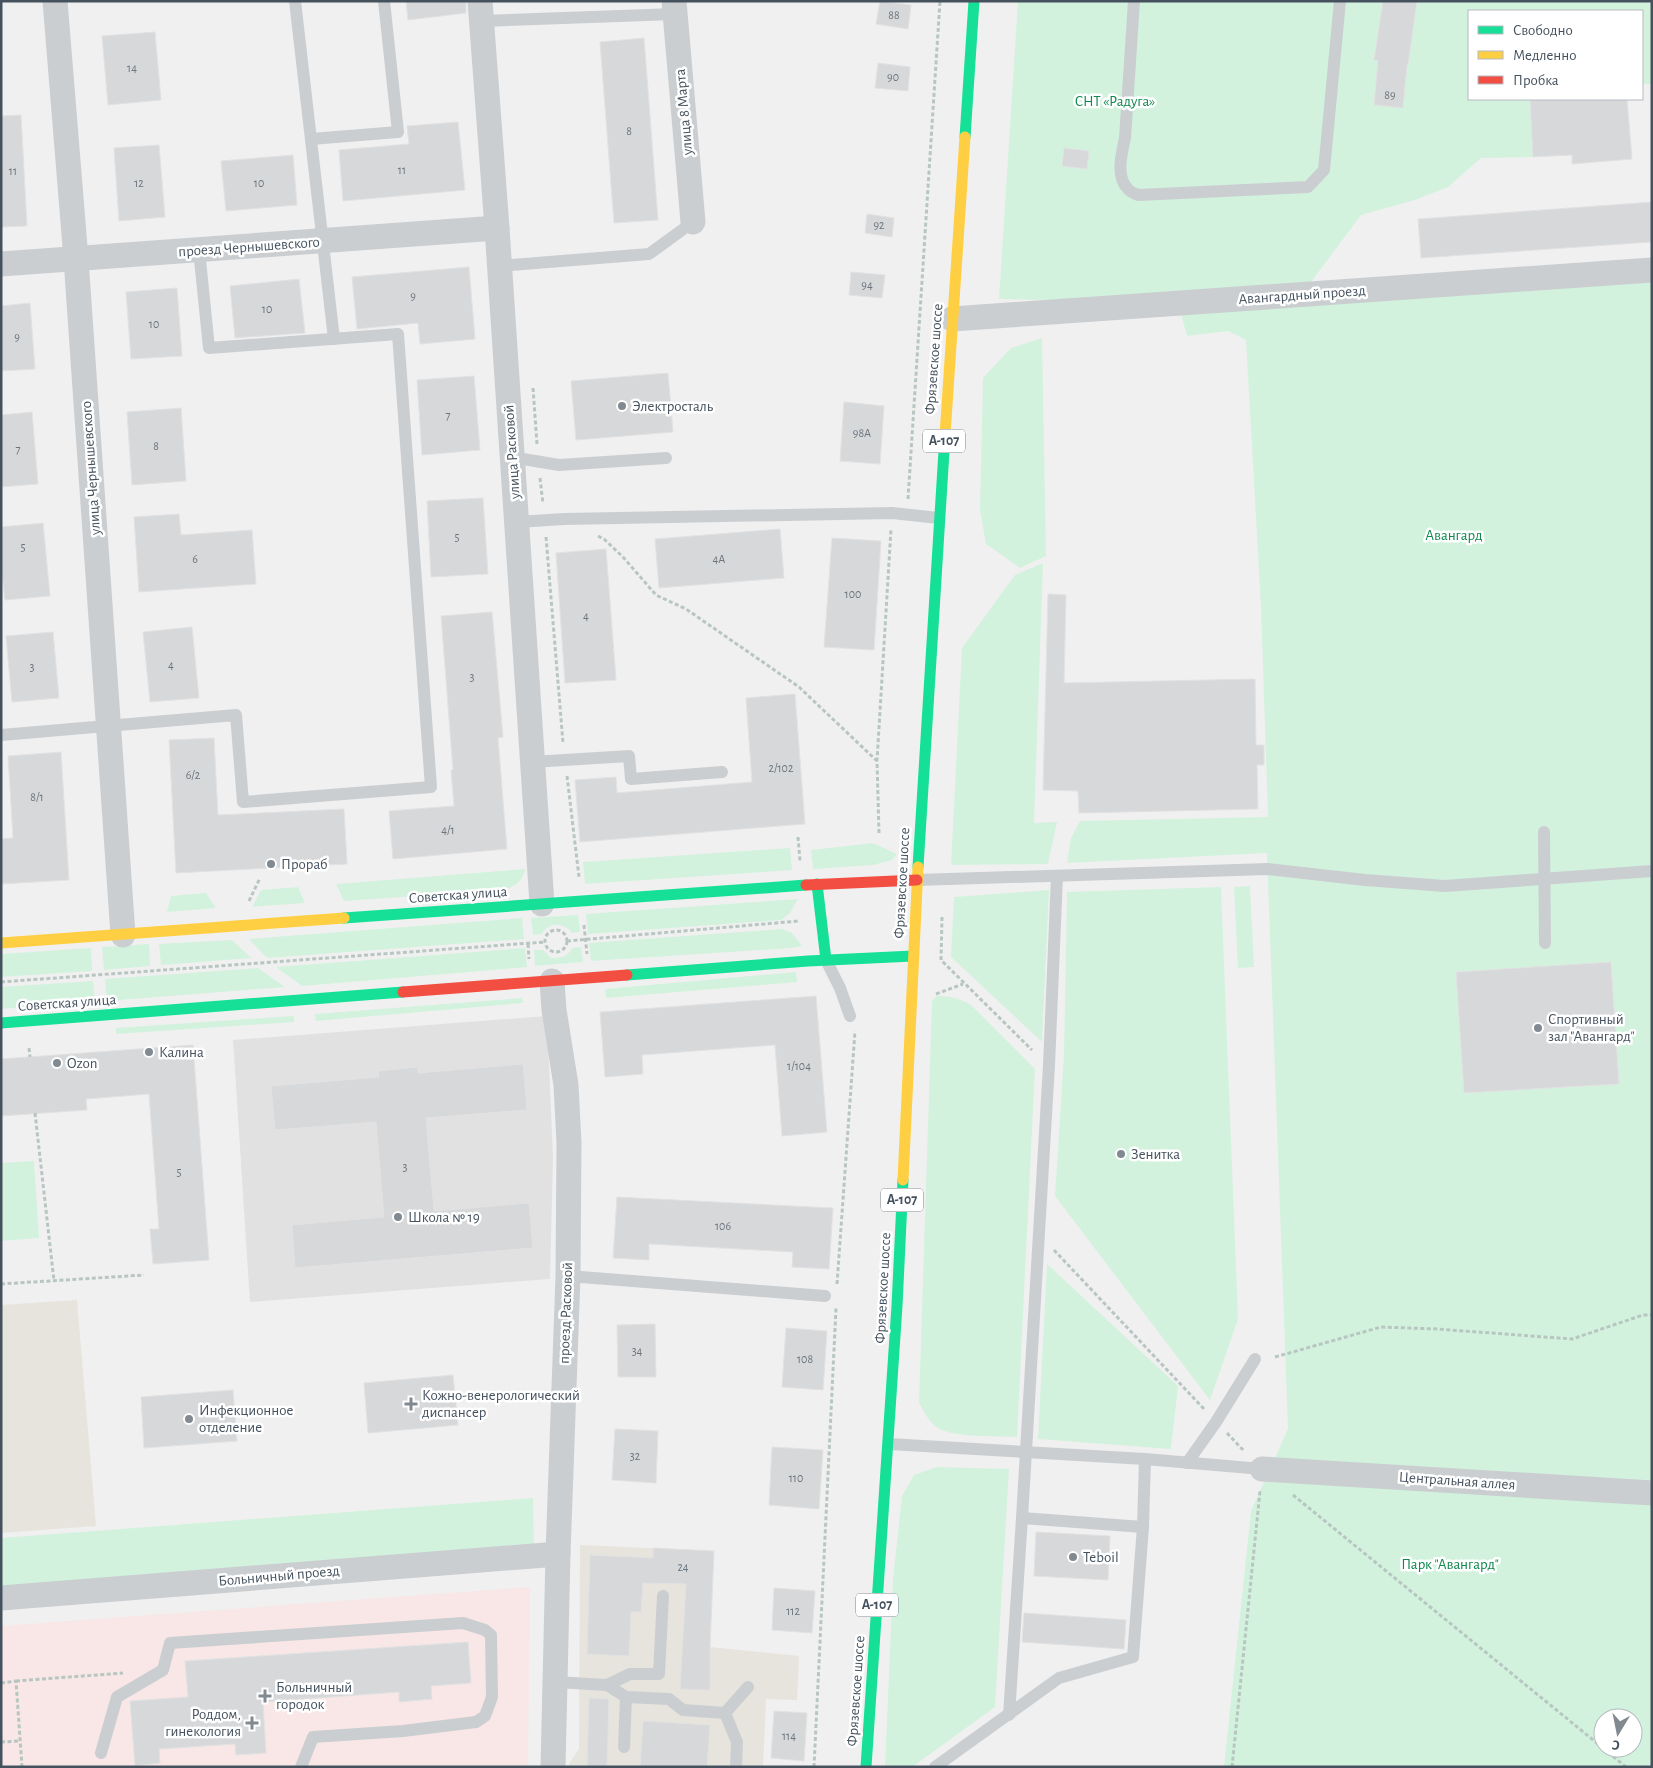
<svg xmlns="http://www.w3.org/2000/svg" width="1653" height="1768" font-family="'Alegreya Sans',sans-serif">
	<rect width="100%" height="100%" fill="#f1f0f0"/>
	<g fill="#e6e4dd">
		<path d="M 77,1300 L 96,1526 L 1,1533 L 1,1305 Z"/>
		<path d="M 580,1545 L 714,1551 L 710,1647 L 799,1656 L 797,1700 L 766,1699 L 763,1767 L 567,1767 L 579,1749 Z"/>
	</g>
	<path fill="#e2e1e2" d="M 547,1016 L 553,1158 L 550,1279 L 250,1302 L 233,1040 Z"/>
	<path fill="#f8e7e6" d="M 530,1587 L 528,1767 L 1,1767 L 1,1626 Z"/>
	<g fill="#d2f2de" fill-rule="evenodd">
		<path d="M 1018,1 L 1652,1 L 1652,84 L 1642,84 L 1642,11 L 1469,11 L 1469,99 L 1530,99 L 1533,157 L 1481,158 L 1448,187 L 1415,200 L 1361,215 L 1311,282 L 1093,301 L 999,299 Z"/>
		<path d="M 1652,281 L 1652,1767 L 1224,1767 L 1251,1511 L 1288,1429 L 1267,853 L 1067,863 L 1071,838 L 1080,821 L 1268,817 L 1261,607 L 1246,340 L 1228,331 L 1187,336 L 1180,310 ZM 1603,1718 L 1633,1718 L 1633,1748 L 1603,1748 Z"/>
		<path d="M 1042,338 L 1046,556 L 1020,568 L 986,544 L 980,510 L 983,378 L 1011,348 Z"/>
		<path d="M 1043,563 L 1034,823 L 1057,822 L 1048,864 L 951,865 L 962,648 L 1015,575 Z"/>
		<path d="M 873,843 L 897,854 L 892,860 L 873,865 L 813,869 L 811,850 Z"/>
		<path d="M 790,848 L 792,870 L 585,884 L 583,862 Z"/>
		<path d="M 525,869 C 523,881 515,886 504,890 L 344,901 L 336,884 Z"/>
		<path d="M 1250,886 L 1254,967 L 1238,968 L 1234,887 Z"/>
		<path d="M 298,887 L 305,903 L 252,907 L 261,890 Z"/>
		<path d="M 1221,887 L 1238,1319 L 1210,1400 L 1055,1196 L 1064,1055 L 1067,892 Z"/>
		<path d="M 1049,890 L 1042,1042 L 951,957 L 954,897 Z"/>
		<path d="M 206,893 L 216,908 L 167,912 L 171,896 Z"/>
		<path d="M 798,899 L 790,913 L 781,920 L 588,934 L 586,914 Z"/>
		<path d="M 578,915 L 580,932 L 572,933 C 563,922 549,922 542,934 L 533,935 L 531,918 Z"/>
		<path d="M 522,918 L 524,939 L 267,958 L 249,939 Z"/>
		<path d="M 782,929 L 792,933 L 802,946 L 791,948 L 591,961 L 589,943 Z"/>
		<path d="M 232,940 L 251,958 L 161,965 L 159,944 Z"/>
		<path d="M 149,944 L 150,966 L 104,970 L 102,947 Z"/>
		<path d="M 581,947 L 583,962 L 535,966 L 534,950 L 543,950 L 551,958 C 561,958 568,957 572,948 Z"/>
		<path d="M 91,948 L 92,971 L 1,977 L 1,954 Z"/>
		<path d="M 525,948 L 527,967 L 302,986 L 276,967 Z"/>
		<path d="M 258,968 L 285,987 L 107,1001 L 105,979 Z"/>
		<path d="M 796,972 L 797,982 L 606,998 L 605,989 Z"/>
		<path d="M 93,981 L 95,1001 L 1,1009 L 1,987 Z"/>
		<path d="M 936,996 C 950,996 959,998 971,1005 L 1035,1069 L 1017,1437 C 997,1436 949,1438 935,1426 C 928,1420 924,1411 919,1403 L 932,1001 Z"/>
		<path d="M 522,998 L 523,1003 L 316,1021 L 315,1014 Z"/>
		<path d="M 294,1016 L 294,1022 L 116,1034 L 116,1028 Z"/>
		<path d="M 34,1161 L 39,1238 L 1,1241 L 1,1163 Z"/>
		<path d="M 1047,1264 L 1178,1386 L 1171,1449 L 1038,1439 Z"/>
		<path d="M 937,1467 L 1009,1469 L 995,1707 L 912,1767 L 885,1767 L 893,1579 L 902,1496 L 914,1475 Z"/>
		<path d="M 533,1498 L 534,1549 L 1,1590 L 1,1538 Z"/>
	</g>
	<g fill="#d7d8da" stroke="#e2e2e3">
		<path d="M 406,1 L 466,1 L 466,13 L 408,20 Z"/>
		<path d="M 880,1 L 911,5 L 908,29 L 876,24 Z"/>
		<path d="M 1383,1 L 1417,1 L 1408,65 L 1407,65 L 1403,108 L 1374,105 L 1378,61 L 1374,60 Z"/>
		<path d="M 155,32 L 161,100 L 108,105 L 102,36 Z"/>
		<path d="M 644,38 L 658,220 L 614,223 L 600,42 Z"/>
		<path d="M 878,63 L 910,67 L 908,91 L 875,88 Z"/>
		<path d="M 1530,99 L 1627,99 L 1632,159 L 1572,164 L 1572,155 L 1533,157 Z"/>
		<path d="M 21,115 L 27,226 L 1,227 L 1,116 Z"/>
		<path d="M 458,122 L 465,190 L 343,201 L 339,150 L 409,144 L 407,126 Z"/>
		<path d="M 159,145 L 165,217 L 119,221 L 114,148 Z"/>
		<path d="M 1064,148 L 1089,151 L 1087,169 L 1062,166 Z"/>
		<path d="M 293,155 L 297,205 L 226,211 L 221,161 Z"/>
		<path d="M 1652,202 L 1652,242 L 1421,258 L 1418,219 Z"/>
		<path d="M 867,214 L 894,218 L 892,237 L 865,233 Z"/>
		<path d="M 469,267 L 475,339 L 420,344 L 418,323 L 357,329 L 352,277 Z"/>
		<path d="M 851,272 L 885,275 L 882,298 L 849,295 Z"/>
		<path d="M 299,279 L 305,333 L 235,338 L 230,286 Z"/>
		<path d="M 177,288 L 182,356 L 131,359 L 126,292 Z"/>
		<path d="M 30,303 L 35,369 L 1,371 L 1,306 Z"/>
		<path d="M 668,373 L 673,432 L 576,440 L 571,381 Z"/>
		<path d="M 474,376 L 480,450 L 422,455 L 417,380 Z"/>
		<path d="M 844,402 L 884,406 L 880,464 L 840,461 Z"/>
		<path d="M 181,408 L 186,481 L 132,485 L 127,412 Z"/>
		<path d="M 32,412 L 38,484 L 1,487 L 1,415 Z"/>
		<path d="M 483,498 L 488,574 L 431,577 L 427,501 Z"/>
		<path d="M 179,514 L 181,535 L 252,530 L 256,584 L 139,592 L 134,517 Z"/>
		<path d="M 43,523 L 50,596 L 5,600 L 1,566 L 1,527 Z"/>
		<path d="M 780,529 L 784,578 L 659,588 L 655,539 Z"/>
		<path d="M 832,538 L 881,541 L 874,650 L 824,647 Z"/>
		<path d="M 606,549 L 616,680 L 565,683 L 556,553 Z"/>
		<path d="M 1048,594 L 1066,595 L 1064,683 L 1255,679 L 1256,745 L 1264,745 L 1264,765 L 1257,765 L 1258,809 L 1079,813 L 1078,791 L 1043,790 Z"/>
		<path d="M 492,612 L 503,737 L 498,738 L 507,849 L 393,859 L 389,811 L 454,806 L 451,770 L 453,770 L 441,616 Z"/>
		<path d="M 192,627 L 199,698 L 150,702 L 143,632 Z"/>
		<path d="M 53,632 L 59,698 L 12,702 L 6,636 Z"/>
		<path d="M 795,694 L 805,824 L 580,842 L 575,780 L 616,777 L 617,793 L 752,782 L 746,698 Z"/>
		<path d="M 214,738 L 218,815 L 344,809 L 347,864 L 176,873 L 169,740 Z"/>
		<path d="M 61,752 L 69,880 L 1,884 L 1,839 L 13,838 L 8,756 Z"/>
		<path d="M 1611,962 L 1619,1084 L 1464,1093 L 1456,972 Z"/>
		<path d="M 816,996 L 827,1132 L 782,1136 L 775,1045 L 642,1055 L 643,1074 L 605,1077 L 600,1012 Z"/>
		<path d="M 193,1045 L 209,1260 L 153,1264 L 150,1229 L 159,1229 L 149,1094 L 86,1099 L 87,1110 L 1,1116 L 1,1059 Z"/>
		<path d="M 523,1064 L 527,1110 L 426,1118 L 434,1211 L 529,1203 L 533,1248 L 295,1268 L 292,1225 L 384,1217 L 376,1122 L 275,1130 L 271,1086 L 379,1077 L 378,1071 L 418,1067 L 418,1073 Z"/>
		<path d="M 617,1197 L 833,1208 L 829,1269 L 792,1267 L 793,1252 L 649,1244 L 649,1260 L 613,1258 Z"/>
		<path d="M 655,1324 L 656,1377 L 618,1377 L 617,1325 Z"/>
		<path d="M 786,1328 L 827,1331 L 823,1390 L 782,1387 Z"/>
		<path d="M 453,1375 L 458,1425 L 368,1433 L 364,1383 Z"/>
		<path d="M 233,1390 L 237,1441 L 144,1448 L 141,1397 Z"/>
		<path d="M 615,1429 L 658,1431 L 656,1483 L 612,1480 Z"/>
		<path d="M 772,1447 L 823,1450 L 819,1509 L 769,1505 Z"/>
		<path d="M 1036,1532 L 1110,1536 L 1108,1580 L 1034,1576 Z"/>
		<path d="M 653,1548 L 714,1551 L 710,1647 L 710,1690 L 680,1689 L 686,1584 L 643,1583 L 641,1612 L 631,1612 L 629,1656 L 587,1654 L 590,1555 L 653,1558 Z"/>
		<path d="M 774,1588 L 815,1591 L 812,1633 L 772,1630 Z"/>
		<path d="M 1024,1613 L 1126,1620 L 1124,1649 L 1022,1642 Z"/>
		<path d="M 468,1642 L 471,1683 L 431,1686 L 432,1699 L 399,1702 L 399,1692 L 263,1702 L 266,1753 L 236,1755 L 235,1744 L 159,1749 L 160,1763 L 135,1766 L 130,1701 L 188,1697 L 185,1661 Z"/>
		<path d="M 589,1698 L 609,1699 L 607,1767 L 587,1767 Z"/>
		<path d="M 774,1711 L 807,1713 L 804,1761 L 771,1758 Z"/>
		<path d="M 643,1721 L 710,1725 L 707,1767 L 640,1767 Z"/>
	</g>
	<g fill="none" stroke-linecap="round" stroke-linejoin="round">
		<g stroke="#b8c6c1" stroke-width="3" stroke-dasharray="4 2.5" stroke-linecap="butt">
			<path d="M 533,388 L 537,444"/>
			<path d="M 540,478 L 543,504"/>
			<path d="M 908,499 L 940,1"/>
			<path d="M 598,536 L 604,539 L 623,557 L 656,595 L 686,609 L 799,687 L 877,761"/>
			<path d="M 546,537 L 563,743"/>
			<path d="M 567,776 L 579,877"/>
			<path d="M 879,833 L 877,761 L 891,529"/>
			<path d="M 798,837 L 800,861"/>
			<path d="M 249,901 L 260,878"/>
			<path d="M 942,917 L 941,960 L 1032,1050"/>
			<path d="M 584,925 L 587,954"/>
			<circle cx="556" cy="941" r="11"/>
			<path d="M 567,941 L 799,921"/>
			<path d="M 528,944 L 529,959"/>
			<path d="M 1,982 L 545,942"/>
			<path d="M 936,994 L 963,984"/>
			<path d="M 29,1048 L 30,1057"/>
			<path d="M 35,1113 L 54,1281"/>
			<path d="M 1054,1250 L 1204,1409"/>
			<path d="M 1,1284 L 144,1275"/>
			<path d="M 837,1284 L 855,1031"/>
			<path d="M 1275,1357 L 1381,1327 L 1437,1329 L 1572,1339 L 1643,1315 L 1652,1315"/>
			<path d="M 1227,1433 L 1244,1451"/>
			<path d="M 1293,1495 L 1603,1748"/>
			<path d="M 16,1681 L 123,1673"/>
			<path d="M 1,1683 L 16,1681 L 22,1767"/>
			<path d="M 1,1742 L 20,1741"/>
			<path d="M 1603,1748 L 1626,1767"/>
			<path d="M 814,1767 L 836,1308"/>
			<path d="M 1232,1767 L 1260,1491"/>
		</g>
		<g stroke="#cbced1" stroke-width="12">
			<path d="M 295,1 L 334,339"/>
			<path d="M 1134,1 L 1125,138 C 1122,153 1115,176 1128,189 C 1130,192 1136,194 1138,195 L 1308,187 L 1324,170 L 1340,1"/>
			<path d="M 481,21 L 675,14"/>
			<path d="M 311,139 L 398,132 L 384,1"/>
			<path d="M 499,266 L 649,254 L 693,222"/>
			<path d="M 511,457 L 559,465 L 666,458"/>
			<path d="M 517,522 L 564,519 L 892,513 L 939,518"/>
			<path d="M 1,735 L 236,715 L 243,802 L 431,787 L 398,334 L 209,348 L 199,250"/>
			<path d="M 532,762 L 629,756 L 631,779 L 722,772"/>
			<path d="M 1544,832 L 1545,943"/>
			<path d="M 917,880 L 1268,869 L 1365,880 L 1445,886 L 1652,871"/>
			<path d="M 826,960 L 840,988 L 850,1016"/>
			<path d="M 568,1276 L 825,1296"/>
			<path d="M 889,1444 L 1145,1459 L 1262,1469"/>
			<path d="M 1187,1463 L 1216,1422 L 1255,1359"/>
			<path d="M 1022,1518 L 1143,1527"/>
			<path d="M 556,1682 L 607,1685 L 630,1674 L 659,1674 L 663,1596"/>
			<path d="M 607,1685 L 626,1697 L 669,1699 L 683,1710 L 725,1713"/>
			<path d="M 725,1713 L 737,1742 L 736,1767"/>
			<path d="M 725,1713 L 748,1687"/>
			<path d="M 1009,1715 L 1022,1518 L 1049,1065 L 1057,876"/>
			<path d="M 624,1747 L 626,1697"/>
			<path d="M 101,1753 L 117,1697 L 163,1670 L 170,1643 L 463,1623 L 485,1630 L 491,1635 L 492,1697 L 485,1716 L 476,1722 L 403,1731 L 313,1737 L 301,1767"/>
			<path d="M 935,1767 L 1059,1678 L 1133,1657 L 1143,1527 L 1145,1459"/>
		</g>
		<g stroke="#cbced1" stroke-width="25">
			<path d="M 55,1 L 76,259 L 123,935"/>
			<path d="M 480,1 L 497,228 L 542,904"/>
			<path d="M 674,1 L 693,222"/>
			<path d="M 1,264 L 497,228"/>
			<path d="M 952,319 L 1652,270"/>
			<path d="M 552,981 L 554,1010 L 566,1085 L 569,1143 L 568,1276 L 558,1554 L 553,1767"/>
			<path d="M 1262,1469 L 1652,1493"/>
			<path d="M 1,1598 L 558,1554"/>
		</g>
		<g stroke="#16e098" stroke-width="11">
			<path d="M 965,137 L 974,1"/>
			<path d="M 918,867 L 945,435"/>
			<path d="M 817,884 L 826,960"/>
			<path d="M 344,918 L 806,885"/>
			<path d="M 627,975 L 808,961 L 913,956"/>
			<path d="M 1,1023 L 403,992"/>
			<path d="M 866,1767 L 897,1306 L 903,1180"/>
		</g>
		<g stroke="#ffcf43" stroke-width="11">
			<path d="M 945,435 L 965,137"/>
			<path d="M 1,943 L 344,918"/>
			<path d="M 903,1180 L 918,867"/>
		</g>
		<g stroke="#f24e42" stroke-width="11">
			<path d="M 806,885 L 917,880"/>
			<path d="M 403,992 L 627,975"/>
		</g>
	</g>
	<g fill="#818991" stroke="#fff" stroke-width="2">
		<circle cx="622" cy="406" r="5"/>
		<circle cx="271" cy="864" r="5"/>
		<circle cx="1538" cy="1028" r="5"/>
		<circle cx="149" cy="1052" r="5"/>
		<circle cx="57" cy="1063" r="5"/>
		<circle cx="1121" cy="1154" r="5"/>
		<circle cx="398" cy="1217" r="5"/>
		<path d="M408.5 1396.5h5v5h5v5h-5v5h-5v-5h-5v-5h5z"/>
		<circle cx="189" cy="1419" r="5"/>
		<circle cx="1073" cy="1557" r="5"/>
		<path d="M262.5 1688.5h5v5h5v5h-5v5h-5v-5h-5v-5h5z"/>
		<path d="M249.5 1715.5h5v5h5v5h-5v5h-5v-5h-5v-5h5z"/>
	</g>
	<g text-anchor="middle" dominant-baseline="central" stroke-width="5" stroke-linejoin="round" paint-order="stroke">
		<g font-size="12" fill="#6b757e">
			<text x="894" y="15">88</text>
			<text x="132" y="68">14</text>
			<text x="893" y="77">90</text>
			<text x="1390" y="95">89</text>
			<text x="629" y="131">8</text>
			<text x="402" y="170">11</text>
			<text x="13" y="171">11</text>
			<text x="139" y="183">12</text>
			<text x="259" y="183">10</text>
			<text x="879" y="225">92</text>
			<text x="867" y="285">94</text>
			<text x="413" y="296">9</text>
			<text x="267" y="309">10</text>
			<text x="154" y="324">10</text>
			<text x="17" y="337">9</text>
			<text x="448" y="415">7</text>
			<text x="862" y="433">98А</text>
			<text x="156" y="446">8</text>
			<text x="18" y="449">7</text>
			<text x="457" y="537">5</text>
			<text x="23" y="547">5</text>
			<text x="195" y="559">6</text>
			<text x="719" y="559">4А</text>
			<text x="853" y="594">100</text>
			<text x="586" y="616">4</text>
			<text x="171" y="665">4</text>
			<text x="32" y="667">3</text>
			<text x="472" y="677">3</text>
			<text x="781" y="768">2/102</text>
			<text x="193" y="775">6/2</text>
			<text x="37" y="797">8/1</text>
			<text x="448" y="830">4/1</text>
			<text x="799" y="1066">1/104</text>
			<text x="405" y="1167">3</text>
			<text x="179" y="1172">5</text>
			<text x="723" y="1226">106</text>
			<text x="637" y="1351">34</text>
			<text x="805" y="1359">108</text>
			<text x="635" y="1456">32</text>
			<text x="796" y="1478">110</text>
			<text x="683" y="1567">24</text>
			<text x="793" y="1611">112</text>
			<text x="789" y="1736">114</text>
		</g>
		<g fill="#fff" stroke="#7d868e" stroke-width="1">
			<rect x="923" y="429.5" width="42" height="23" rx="4"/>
			<rect x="881" y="1188.5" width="42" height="23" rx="4"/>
			<rect x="856" y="1593.5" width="42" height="23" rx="4"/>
		</g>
		<g font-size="14" font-weight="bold" fill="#45525e">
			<text x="944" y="441">А-107</text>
			<text x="902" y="1200">А-107</text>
			<text x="877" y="1605">А-107</text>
		</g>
		<g font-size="15" fill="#0e884b" stroke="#fff">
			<text x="1115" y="101">СНТ «Радуга»</text>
			<text x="1454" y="535">Авангард</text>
			<text x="1450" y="1564">Парк "Авангард"</text>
		</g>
		<g font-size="15" fill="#45525e" stroke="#fff">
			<text transform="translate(684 112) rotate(-95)">улица 8 Марта</text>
			<text transform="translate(249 247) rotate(-4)">проезд Чернышевского</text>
			<text transform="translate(1302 295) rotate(-4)">Авангардный проезд</text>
			<text transform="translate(934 359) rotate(-86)">Фрязевское шоссе</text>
			<text transform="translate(512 452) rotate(-94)">улица Расковой</text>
			<text transform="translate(91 468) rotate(-94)">улица Чернышевского</text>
			<text transform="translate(902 883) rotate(-87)">Фрязевское шоссе</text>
			<text transform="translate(458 895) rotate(-4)">Советская улица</text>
			<text transform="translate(67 1003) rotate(-4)">Советская улица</text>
			<text transform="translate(883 1288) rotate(-87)">Фрязевское шоссе</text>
			<text transform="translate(566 1313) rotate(-88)">проезд Расковой</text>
			<text transform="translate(1457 1481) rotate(4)">Центральная аллея</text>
			<text transform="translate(279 1576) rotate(-5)">Больничный проезд</text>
			<text transform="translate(856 1691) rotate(-86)">Фрязевское шоссе</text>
		</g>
		<g font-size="15" fill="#45525e" stroke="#fff" text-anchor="start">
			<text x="632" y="406">Электросталь</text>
			<text x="281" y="864">Прораб</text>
			<text x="1548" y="1019">Спортивный<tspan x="1548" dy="17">зал "Авангард"</tspan></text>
			<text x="159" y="1052">Калина</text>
			<text x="67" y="1063">Ozon</text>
			<text x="1131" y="1154">Зенитка</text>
			<text x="408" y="1217">Школа № 19</text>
			<text x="422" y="1395">Кожно-венерологический<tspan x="422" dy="17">диспансер</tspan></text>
			<text x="199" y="1410">Инфекционное<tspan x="199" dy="17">отделение</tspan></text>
			<text x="1083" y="1557">Teboil</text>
			<text x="276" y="1687">Больничный<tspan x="276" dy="17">городок</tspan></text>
			<text x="241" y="1714" text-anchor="end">Роддом,<tspan x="241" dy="17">гинекология</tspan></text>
		</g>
	</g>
	<rect width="1653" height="1768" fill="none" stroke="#45525e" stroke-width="5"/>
	<rect x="1468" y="10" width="175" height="90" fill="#ffffff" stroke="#b5babf"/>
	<rect x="1478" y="26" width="25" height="8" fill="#16e098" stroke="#b5babf"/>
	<text x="1513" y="35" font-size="15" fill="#45525e">Свободно</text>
	<rect x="1478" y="51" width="25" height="8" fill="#ffcf43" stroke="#b5babf"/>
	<text x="1513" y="60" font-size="15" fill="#45525e">Медленно</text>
	<rect x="1478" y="76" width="25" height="8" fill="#f24e42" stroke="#b5babf"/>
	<text x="1513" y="85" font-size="15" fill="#45525e">Пробка</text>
	<g transform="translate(1618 1733) rotate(190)"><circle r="24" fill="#ffffff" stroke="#b5babf"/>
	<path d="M0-4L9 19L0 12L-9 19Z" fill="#818991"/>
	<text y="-8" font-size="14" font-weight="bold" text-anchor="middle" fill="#45525e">С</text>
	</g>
</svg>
